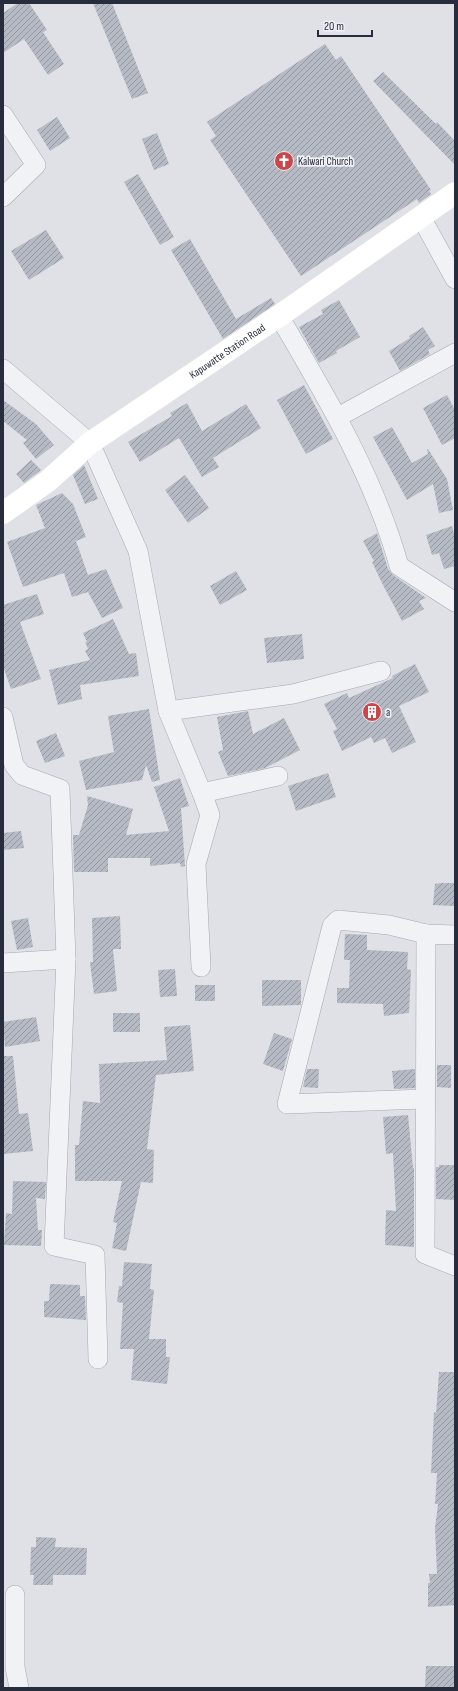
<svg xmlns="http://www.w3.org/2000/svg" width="458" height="1691" font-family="'Sofia Sans Condensed',sans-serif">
	<defs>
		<pattern id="building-hatch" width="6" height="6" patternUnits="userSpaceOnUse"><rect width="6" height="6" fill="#b6bac4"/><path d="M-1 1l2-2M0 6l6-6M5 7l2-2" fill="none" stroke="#9498a1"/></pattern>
	</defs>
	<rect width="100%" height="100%" fill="#dfe1e7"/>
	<g fill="url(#building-hatch)">
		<path d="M 18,3 L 29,3 L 47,30 L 43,32 L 64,64 L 48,75 L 24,39 L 3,53 L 3,13 Z"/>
		<path d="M 93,3 L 112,3 L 148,93 L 132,99 Z"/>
		<path d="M 325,44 L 336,60 L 341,56 L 431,190 L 429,191 L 431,194 L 419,203 L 417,199 L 301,276 L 210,140 L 216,136 L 207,122 Z"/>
		<path d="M 383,72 L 436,124 L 437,122 L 455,141 L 455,165 L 373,81 Z"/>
		<path d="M 57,117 L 70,138 L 50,151 L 37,130 Z"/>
		<path d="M 157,133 L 169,164 L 154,170 L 142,139 Z"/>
		<path d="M 138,174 L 174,237 L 160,245 L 124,182 Z"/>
		<path d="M 46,230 L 64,258 L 29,280 L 11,251 Z"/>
		<path d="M 190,239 L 236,319 L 271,298 L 275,304 L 223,339 L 171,250 Z"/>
		<path d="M 339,300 L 360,337 L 336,351 L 337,353 L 319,363 L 299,327 L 323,314 L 321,310 Z"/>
		<path d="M 423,327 L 435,346 L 428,350 L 430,354 L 400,371 L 389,351 L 410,338 L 409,336 Z"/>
		<path d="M 304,385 L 333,439 L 306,454 L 277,400 Z"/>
		<path d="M 447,395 L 455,410 L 455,438 L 442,445 L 423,408 Z"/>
		<path d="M 3,400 L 36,424 L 54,445 L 36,459 L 23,443 L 27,440 L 3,421 Z"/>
		<path d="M 187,403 L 202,431 L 246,404 L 261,428 L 213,458 L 219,467 L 202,477 L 179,438 L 140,462 L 128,442 L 172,416 L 170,413 Z"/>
		<path d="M 392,427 L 412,463 L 428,454 L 427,449 L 428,449 L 447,479 L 453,510 L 439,513 L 433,484 L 407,500 L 373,437 Z"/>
		<path d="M 31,460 L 41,470 L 24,483 L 16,474 Z"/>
		<path d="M 84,465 L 98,499 L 85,504 L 73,475 Z"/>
		<path d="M 185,475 L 209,508 L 188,523 L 165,490 Z"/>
		<path d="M 62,493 L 73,504 L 86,537 L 76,541 L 88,575 L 106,569 L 123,608 L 102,618 L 88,592 L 72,597 L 64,573 L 23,587 L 7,542 L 45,528 L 36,505 Z"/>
		<path d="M 452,526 L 455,537 L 455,566 L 444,569 L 439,553 L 432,555 L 426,535 Z"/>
		<path d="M 377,533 L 388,569 L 393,575 L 426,598 L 419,601 L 424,609 L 402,621 L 383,585 L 372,562 L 374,561 L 363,541 Z"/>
		<path d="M 236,571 L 247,590 L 220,605 L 210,586 Z"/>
		<path d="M 37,594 L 44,614 L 20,622 L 41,679 L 11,689 L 3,666 L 3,605 Z"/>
		<path d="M 113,619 L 129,654 L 136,653 L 139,676 L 80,685 L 82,699 L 58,705 L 49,670 L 90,660 L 85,651 L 88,649 L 85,642 L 87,642 L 83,633 Z"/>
		<path d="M 302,634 L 304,659 L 267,663 L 264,638 Z"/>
		<path d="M 415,664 L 429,692 L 399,706 L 416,742 L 392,753 L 385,738 L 374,743 L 371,737 L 342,751 L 333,731 L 337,729 L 324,704 L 347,693 L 349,698 L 393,678 L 392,676 Z"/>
		<path d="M 149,709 L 160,780 L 152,782 L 146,765 L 142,780 L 86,790 L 79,761 L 114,752 L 108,716 Z"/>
		<path d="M 248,711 L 253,734 L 284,718 L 300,750 L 265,768 L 228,776 L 218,752 L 223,750 L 217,717 Z"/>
		<path d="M 56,733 L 65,756 L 45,763 L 36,741 Z"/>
		<path d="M 328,773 L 336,797 L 296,811 L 288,786 Z"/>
		<path d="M 180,778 L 189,806 L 181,808 L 185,866 L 181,867 L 180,863 L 150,866 L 150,858 L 108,858 L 108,872 L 74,872 L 73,835 L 79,835 L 88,805 L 87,796 L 133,809 L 126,835 L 169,831 L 154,787 Z"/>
		<path d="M 21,831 L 24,848 L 3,850 L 3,833 Z"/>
		<path d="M 441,883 L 455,883 L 454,906 L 433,905 L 435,884 Z"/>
		<path d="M 120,916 L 121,949 L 113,949 L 117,991 L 94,994 L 90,962 L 93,962 L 92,918 Z"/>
		<path d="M 28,918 L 33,947 L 17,950 L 11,921 Z"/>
		<path d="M 345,934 L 367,935 L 367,950 L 408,952 L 407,969 L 411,970 L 409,1013 L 384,1016 L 383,1004 L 337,1003 L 337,988 L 349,988 L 350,960 L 344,960 Z"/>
		<path d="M 175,969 L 177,996 L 160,997 L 158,970 Z"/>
		<path d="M 262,980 L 301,980 L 301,1005 L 262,1006 Z"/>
		<rect x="195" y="985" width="20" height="16"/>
		<rect x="113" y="1013" width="27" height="19"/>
		<path d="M 36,1017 L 40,1041 L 5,1047 L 3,1022 Z"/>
		<path d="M 190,1025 L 194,1071 L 156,1075 L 147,1149 L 154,1150 L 153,1183 L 141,1182 L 126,1251 L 112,1248 L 117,1223 L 113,1222 L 122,1181 L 75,1181 L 75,1145 L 79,1145 L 83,1101 L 100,1103 L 99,1064 L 167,1060 L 164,1027 Z"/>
		<path d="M 274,1033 L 292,1039 L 283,1071 L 263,1064 Z"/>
		<path d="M 3,1056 L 13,1056 L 19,1114 L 28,1113 L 33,1151 L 3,1154 Z"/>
		<path d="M 437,1065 L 451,1065 L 451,1088 L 437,1087 Z"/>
		<path d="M 307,1069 L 319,1069 L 318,1088 L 303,1087 Z"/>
		<path d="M 415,1069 L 415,1088 L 394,1089 L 392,1071 Z"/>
		<path d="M 408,1115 L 413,1168 L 414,1168 L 414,1247 L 385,1245 L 386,1210 L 396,1211 L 393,1153 L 386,1154 L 383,1117 Z"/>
		<path d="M 439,1165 L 455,1165 L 455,1200 L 436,1199 L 436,1167 L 439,1167 Z"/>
		<path d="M 13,1181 L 46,1182 L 45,1199 L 36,1198 L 38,1230 L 42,1230 L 41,1246 L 4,1245 L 6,1213 L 12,1214 Z"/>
		<path d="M 124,1262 L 152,1264 L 150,1289 L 154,1290 L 149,1339 L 166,1339 L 166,1357 L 170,1357 L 167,1384 L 131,1380 L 134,1349 L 120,1349 L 123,1303 L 117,1302 L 119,1286 L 122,1286 Z"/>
		<path d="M 50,1284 L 80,1285 L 80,1296 L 85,1296 L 86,1320 L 44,1317 L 44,1301 L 49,1301 Z"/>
		<path d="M 439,1372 L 455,1372 L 455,1605 L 428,1607 L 428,1583 L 430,1583 L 429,1574 L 437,1574 L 435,1528 L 438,1504 L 435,1504 L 437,1473 L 431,1473 L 434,1412 L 436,1413 Z"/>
		<path d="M 36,1537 L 56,1538 L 55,1547 L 87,1548 L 86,1575 L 53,1575 L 53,1585 L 33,1585 L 34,1575 L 30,1575 L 31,1547 L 36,1547 Z"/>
		<path d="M 426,1666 L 455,1666 L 455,1688 L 425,1688 Z"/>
	</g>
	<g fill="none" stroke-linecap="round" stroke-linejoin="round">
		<defs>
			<g id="street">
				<path d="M 3,115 L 36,165 L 3,197"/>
				<path d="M 421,217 L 455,279"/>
				<path d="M 279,316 C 326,396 374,476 399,566 L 455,602"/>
				<path d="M 3,369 L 90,443 L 138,551 L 168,711 L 202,793 L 210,815 L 196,864 L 201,967"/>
				<path d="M 338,417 L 455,353"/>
				<path d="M 168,711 L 293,694 L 381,671"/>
				<path d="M 3,717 L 14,765 L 22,775 L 60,789 L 66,959 L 54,1246 L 95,1255 L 98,1359"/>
				<path d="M 202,793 L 278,776"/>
				<path d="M 455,935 L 426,934 L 425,1254 L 455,1266"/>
				<path d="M 3,963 L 66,959"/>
				<path d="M 424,1099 L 287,1104 L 332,926 L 338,920 L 389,925 L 426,934"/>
				<path d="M 15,1595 L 15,1667 L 19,1688"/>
			</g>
		</defs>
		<use href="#street" stroke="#a4a7b1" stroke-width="20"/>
		<use href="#street" stroke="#f1f2f6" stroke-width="19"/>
		<path stroke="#fff" stroke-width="22" id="s1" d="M 3,513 L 48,481 L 90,443 L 279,316 L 455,193"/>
	</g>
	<defs>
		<symbol id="church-disc" viewBox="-11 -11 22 22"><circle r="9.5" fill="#c9474b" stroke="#eef0f5"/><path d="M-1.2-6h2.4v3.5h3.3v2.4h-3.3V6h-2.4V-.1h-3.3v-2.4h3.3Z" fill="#fff"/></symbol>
		<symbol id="building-disc" viewBox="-11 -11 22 22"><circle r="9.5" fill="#c9474b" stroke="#eef0f5"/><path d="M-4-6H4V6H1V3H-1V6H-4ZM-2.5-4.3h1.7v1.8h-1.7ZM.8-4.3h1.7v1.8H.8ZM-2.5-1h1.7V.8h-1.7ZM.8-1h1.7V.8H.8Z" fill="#fff"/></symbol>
	</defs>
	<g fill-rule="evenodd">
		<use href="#church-disc" x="273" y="150" width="22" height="22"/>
		<use href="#building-disc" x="361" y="701" width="22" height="22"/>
	</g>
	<g text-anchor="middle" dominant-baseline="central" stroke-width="3.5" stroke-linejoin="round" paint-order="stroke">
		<g font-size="11" fill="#282d3e" stroke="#eef0f5" text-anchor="start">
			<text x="298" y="161">Kalwari Church</text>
			<text x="386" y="712">a</text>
		</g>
		<g font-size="11" fill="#282d3e" stroke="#eef0f5">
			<text stroke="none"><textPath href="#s1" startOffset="277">Kapuwatte Station Road</textPath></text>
		</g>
	</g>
	<rect width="458" height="1691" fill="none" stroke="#282d3e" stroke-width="8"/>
	<path d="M318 30v6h54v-6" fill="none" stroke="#282d3e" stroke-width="2"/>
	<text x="324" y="30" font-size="12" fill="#282d3e" stroke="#eef0f5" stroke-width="3" paint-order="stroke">20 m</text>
</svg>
